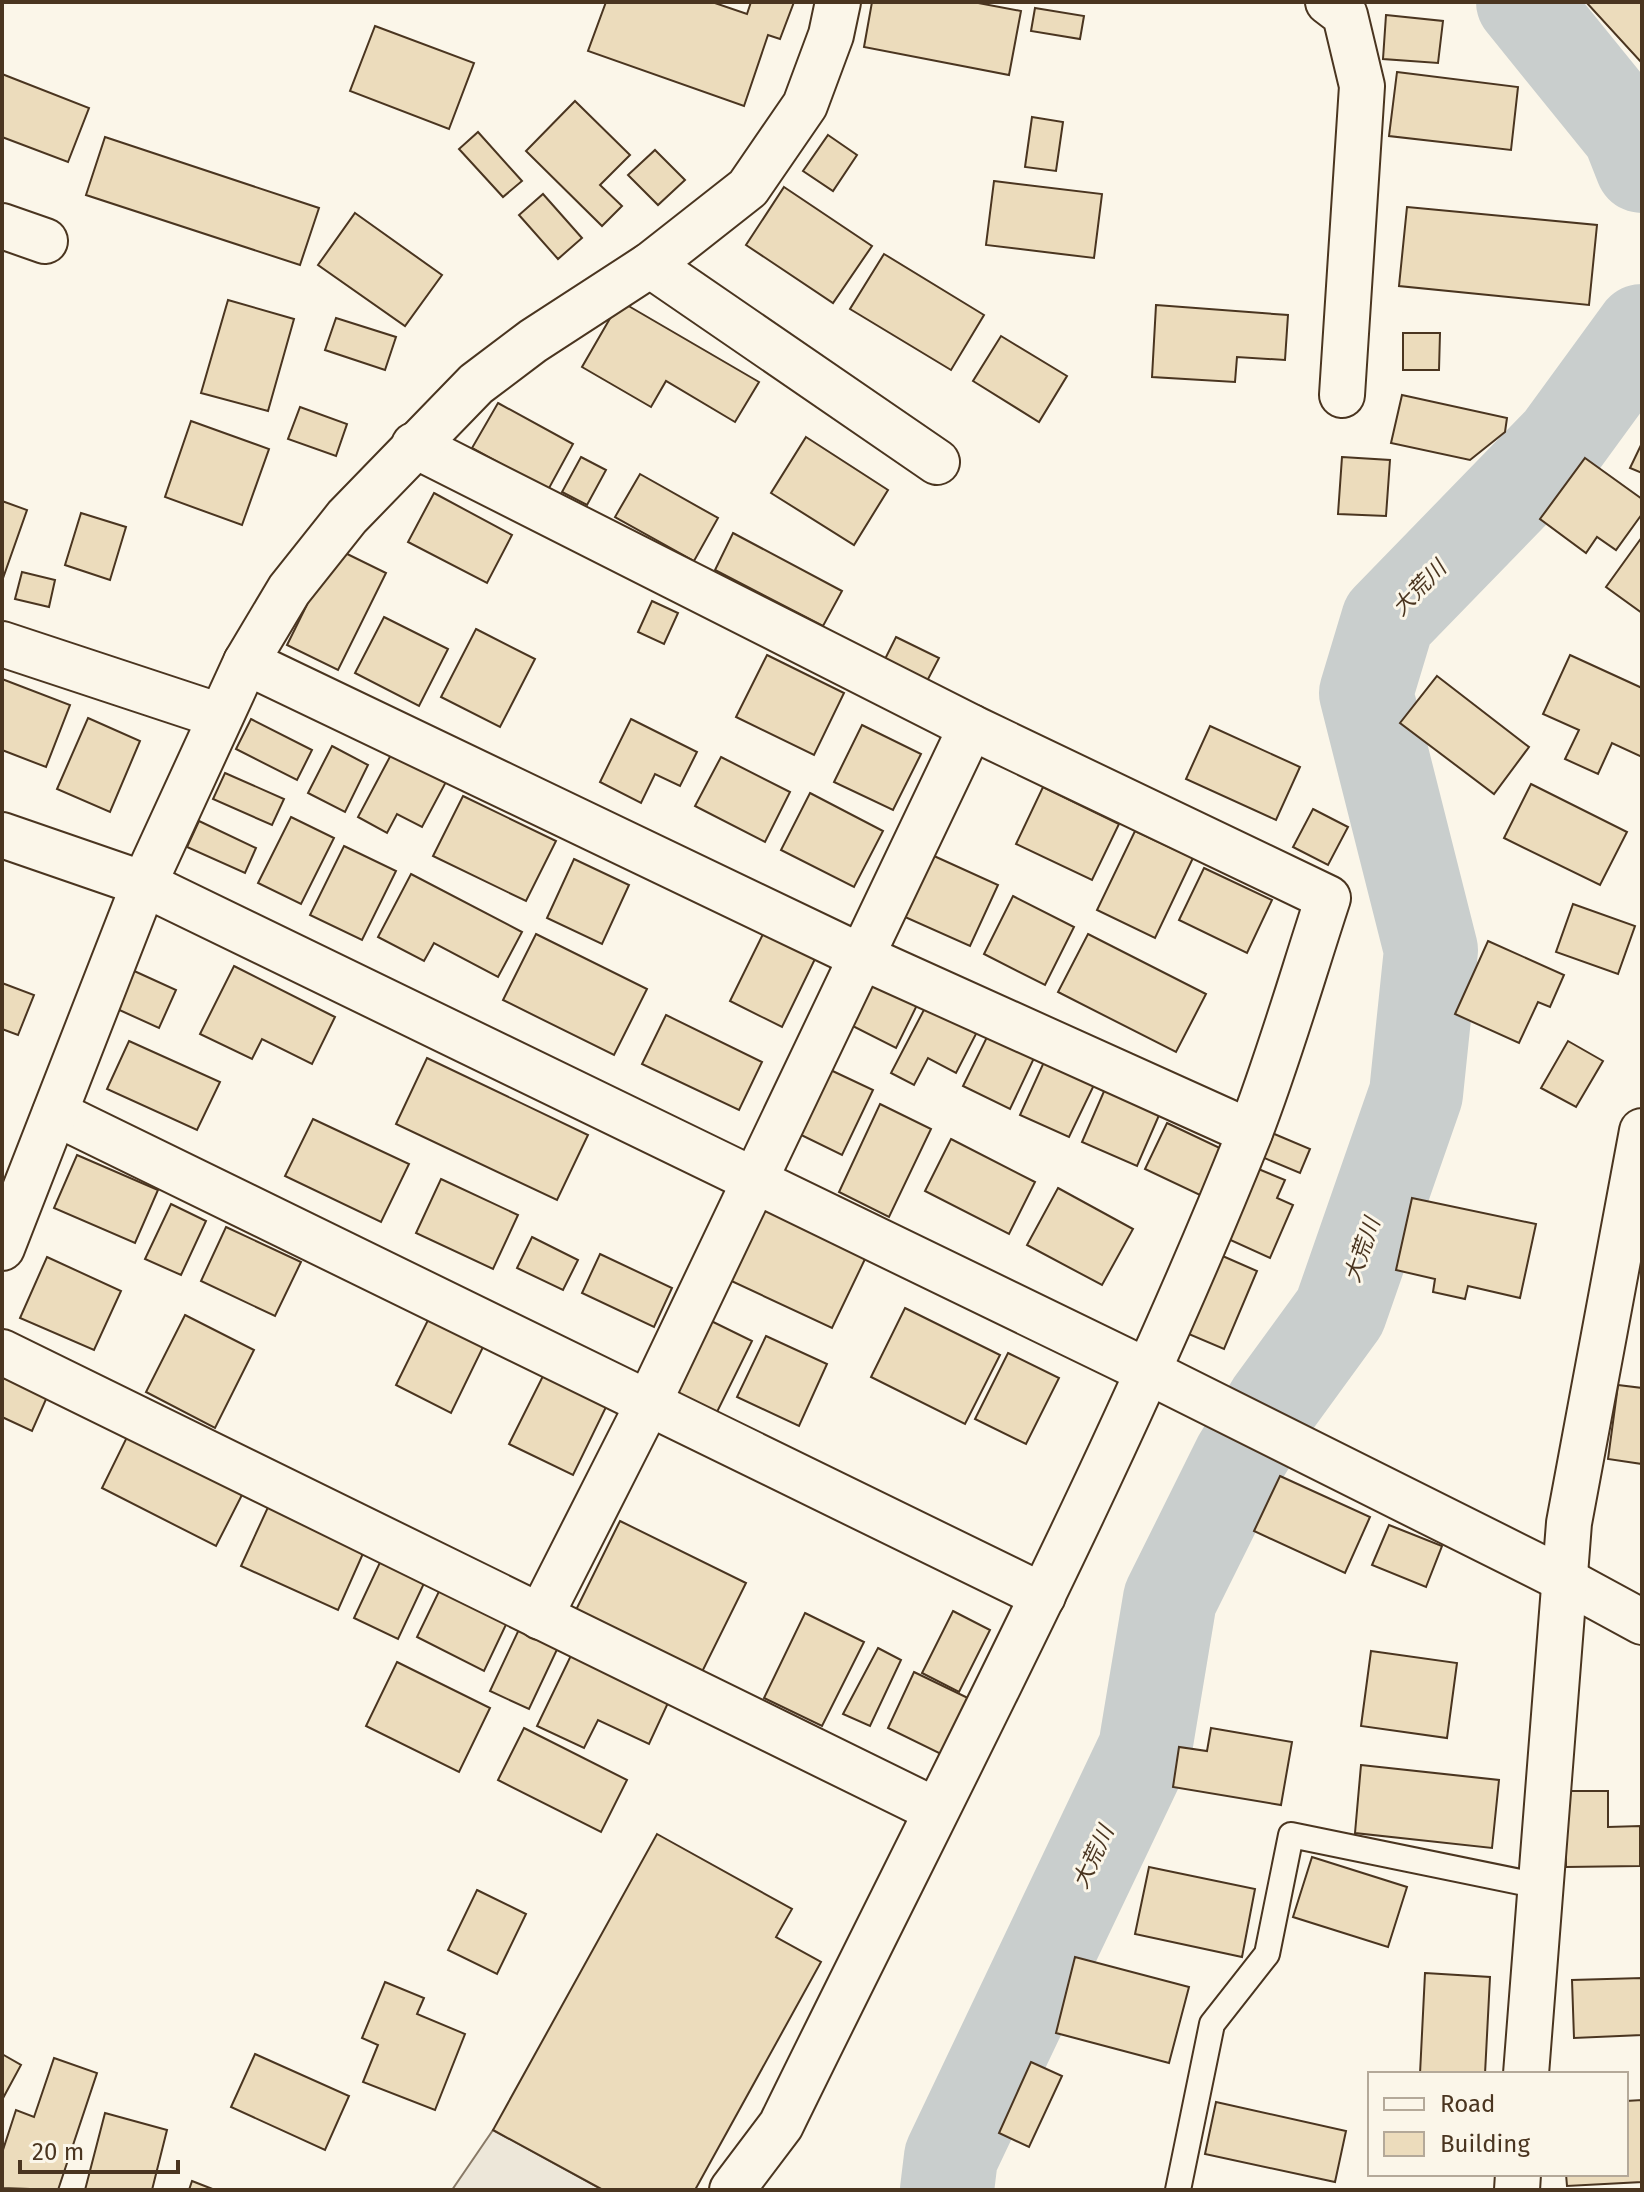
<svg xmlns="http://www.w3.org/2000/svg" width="1644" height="2192" font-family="'Fira Sans','Noto Sans JP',sans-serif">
	<rect width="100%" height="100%" fill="#fbf6e9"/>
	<path fill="#ede7d9" stroke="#887966" stroke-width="2" d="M 493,2130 L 603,2190 L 452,2190 Z"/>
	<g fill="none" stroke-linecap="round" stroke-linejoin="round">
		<g stroke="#c9cecd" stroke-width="94">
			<path d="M 1523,2 L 1629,133 L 1642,166"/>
			<path d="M 947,2190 L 951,2157 L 1145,1749 L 1170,1599 L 1240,1458 L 1273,1404 L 1340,1312 L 1416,1094 L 1431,950 L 1366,693 L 1388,620 L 1561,442 L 1642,331"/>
		</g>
	</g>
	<g fill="#ecdcbc" stroke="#4a3520" stroke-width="2">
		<path d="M 606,2 L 712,2 L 747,14 L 751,2 L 794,2 L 780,39 L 768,35 L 744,106 L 588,51 Z"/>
		<path d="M 872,2 L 973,2 L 1021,11 L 1009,75 L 864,47 Z"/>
		<path d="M 1586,2 L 1642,2 L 1641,62 Z"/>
		<path d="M 1035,8 L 1084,16 L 1080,39 L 1031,31 Z"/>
		<path d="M 1386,15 L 1443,21 L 1438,63 L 1383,59 Z"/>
		<path d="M 375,26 L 474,63 L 449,129 L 350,91 Z"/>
		<path d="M 1397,72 L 1518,87 L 1511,150 L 1389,136 Z"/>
		<path d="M 2,74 L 89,108 L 68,162 L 2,137 Z"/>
		<path d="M 575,101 L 630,155 L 600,185 L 622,206 L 602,226 L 526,151 Z"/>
		<path d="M 1032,117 L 1063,122 L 1056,171 L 1025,167 Z"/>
		<path d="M 478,132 L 522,181 L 503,197 L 459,149 Z"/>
		<path d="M 828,135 L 857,155 L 833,191 L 803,171 Z"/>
		<path d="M 105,137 L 319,208 L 300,265 L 86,195 Z"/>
		<path d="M 655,150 L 685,180 L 658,205 L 628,175 Z"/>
		<path d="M 994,181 L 1102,194 L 1094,258 L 986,245 Z"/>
		<path d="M 784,187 L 872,246 L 833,303 L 746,245 Z"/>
		<path d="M 543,194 L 582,238 L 558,259 L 519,215 Z"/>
		<path d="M 1407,207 L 1597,225 L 1589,305 L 1399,286 Z"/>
		<path d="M 355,213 L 442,275 L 405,326 L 318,265 Z"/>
		<path d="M 884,254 L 984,315 L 951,370 L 850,309 Z"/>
		<path d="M 228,300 L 294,319 L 268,411 L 201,393 Z"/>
		<path d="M 620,301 L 759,382 L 735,422 L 666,381 L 651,407 L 582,367 Z"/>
		<path d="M 1156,305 L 1288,315 L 1285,360 L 1237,357 L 1235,382 L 1152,377 Z"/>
		<path d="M 336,318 L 396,337 L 385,370 L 325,350 Z"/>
		<path d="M 1403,333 L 1440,333 L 1439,370 L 1403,370 Z"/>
		<path d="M 1001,336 L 1067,376 L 1039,422 L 973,381 Z"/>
		<path d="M 1402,395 L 1507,418 L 1505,432 L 1470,460 L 1391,443 Z"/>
		<path d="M 498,403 L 573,444 L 548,490 L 472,448 Z"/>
		<path d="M 300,407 L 347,424 L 336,456 L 288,439 Z"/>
		<path d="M 191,421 L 269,449 L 242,525 L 165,497 Z"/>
		<path d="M 806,437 L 888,490 L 854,545 L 771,493 Z"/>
		<path d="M 1642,443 L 1642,473 L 1630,468 Z"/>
		<path d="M 581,457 L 606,470 L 587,505 L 562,492 Z"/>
		<path d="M 1342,457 L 1390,460 L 1386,516 L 1338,514 Z"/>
		<path d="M 1585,458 L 1642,499 L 1642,514 L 1616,550 L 1597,537 L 1586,553 L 1540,519 Z"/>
		<path d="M 640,474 L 718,518 L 694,561 L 615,517 Z"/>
		<path d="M 434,493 L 512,535 L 487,583 L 408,542 Z"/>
		<path d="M 2,501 L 27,510 L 2,581 Z"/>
		<path d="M 81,513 L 126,527 L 110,580 L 65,565 Z"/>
		<path d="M 733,533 L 842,591 L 823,626 L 715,570 Z"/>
		<path d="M 1642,537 L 1642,613 L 1606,587 Z"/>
		<path d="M 335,548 L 386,573 L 338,670 L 287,645 Z"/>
		<path d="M 22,572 L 55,580 L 49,607 L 15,599 Z"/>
		<path d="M 652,601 L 678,613 L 664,644 L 638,632 Z"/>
		<path d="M 384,617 L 448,649 L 419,706 L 355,673 Z"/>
		<path d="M 476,629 L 535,659 L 500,727 L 441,697 Z"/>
		<path d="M 896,637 L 939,658 L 925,685 L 883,663 Z"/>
		<path d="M 767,655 L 844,693 L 814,755 L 736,717 Z"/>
		<path d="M 1570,655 L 1642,688 L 1642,757 L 1612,743 L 1598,774 L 1565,759 L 1579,730 L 1543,714 Z"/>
		<path d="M 1437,676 L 1529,747 L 1494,794 L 1400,723 Z"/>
		<path d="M 2,679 L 70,705 L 46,767 L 2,750 Z"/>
		<path d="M 88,718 L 140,741 L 110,812 L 57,789 Z"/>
		<path d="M 251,719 L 312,750 L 297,780 L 236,749 Z"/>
		<path d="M 631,719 L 697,752 L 680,786 L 655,774 L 641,803 L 600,782 Z"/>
		<path d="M 862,725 L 921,754 L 893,810 L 834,782 Z"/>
		<path d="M 1210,726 L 1300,767 L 1276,820 L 1186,779 Z"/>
		<path d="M 332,746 L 368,765 L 345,812 L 308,793 Z"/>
		<path d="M 393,751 L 447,780 L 422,827 L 397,814 L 387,833 L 358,817 Z"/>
		<path d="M 721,757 L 790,792 L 765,842 L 695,806 Z"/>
		<path d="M 225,773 L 284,799 L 272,825 L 213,799 Z"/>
		<path d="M 1531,784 L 1627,832 L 1600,885 L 1504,838 Z"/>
		<path d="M 1043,787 L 1119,824 L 1092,880 L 1016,844 Z"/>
		<path d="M 810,793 L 883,831 L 854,887 L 781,850 Z"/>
		<path d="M 463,796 L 556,841 L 526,901 L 433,856 Z"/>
		<path d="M 1313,809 L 1348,827 L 1328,865 L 1293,847 Z"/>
		<path d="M 291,817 L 334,838 L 301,904 L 258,883 Z"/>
		<path d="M 199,821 L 256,848 L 245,873 L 187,847 Z"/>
		<path d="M 1135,831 L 1193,858 L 1155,938 L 1097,910 Z"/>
		<path d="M 344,846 L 396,871 L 362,940 L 310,915 Z"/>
		<path d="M 923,851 L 998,885 L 970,946 L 896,913 Z"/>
		<path d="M 574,859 L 629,885 L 602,944 L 547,918 Z"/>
		<path d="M 1204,868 L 1272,900 L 1247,953 L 1179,920 Z"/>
		<path d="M 411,874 L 522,932 L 498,977 L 434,943 L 424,961 L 378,937 Z"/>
		<path d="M 1013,896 L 1074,927 L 1045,985 L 984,954 Z"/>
		<path d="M 1573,904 L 1635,926 L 1618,974 L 1556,952 Z"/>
		<path d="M 536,934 L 647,989 L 614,1055 L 503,1000 Z"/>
		<path d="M 763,934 L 815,959 L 782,1027 L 730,1001 Z"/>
		<path d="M 1088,934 L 1206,994 L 1176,1052 L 1058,992 Z"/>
		<path d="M 1488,941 L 1564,975 L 1550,1007 L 1538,1002 L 1519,1043 L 1455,1014 Z"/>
		<path d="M 234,966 L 335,1017 L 312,1064 L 262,1039 L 252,1059 L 200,1034 Z"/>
		<path d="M 860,969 L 920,999 L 896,1048 L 835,1017 Z"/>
		<path d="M 132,970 L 176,990 L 159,1028 L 115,1008 Z"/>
		<path d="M 2,983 L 34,995 L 18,1035 L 2,1029 Z"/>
		<path d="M 927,1004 L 978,1030 L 956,1073 L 928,1058 L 914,1085 L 891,1073 Z"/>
		<path d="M 666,1015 L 762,1062 L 739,1110 L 642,1064 Z"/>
		<path d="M 989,1033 L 1035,1056 L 1010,1109 L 963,1086 Z"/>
		<path d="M 129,1041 L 220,1082 L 197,1130 L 107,1089 Z"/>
		<path d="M 1568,1041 L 1603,1061 L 1576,1107 L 1541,1088 Z"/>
		<path d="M 427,1058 L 588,1135 L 557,1200 L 396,1124 Z"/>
		<path d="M 1044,1062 L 1094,1085 L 1069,1137 L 1020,1115 Z"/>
		<path d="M 822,1066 L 873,1090 L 842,1155 L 791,1130 Z"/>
		<path d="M 1105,1089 L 1160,1113 L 1137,1166 L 1082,1142 Z"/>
		<path d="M 880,1104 L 931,1129 L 889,1217 L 839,1192 Z"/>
		<path d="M 313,1119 L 409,1164 L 381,1222 L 285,1176 Z"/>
		<path d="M 1167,1123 L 1224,1150 L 1202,1196 L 1145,1169 Z"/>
		<path d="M 1272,1133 L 1310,1149 L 1300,1173 L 1262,1157 Z"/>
		<path d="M 951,1139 L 1035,1182 L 1009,1234 L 925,1191 Z"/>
		<path d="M 77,1155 L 158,1190 L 135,1243 L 54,1208 Z"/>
		<path d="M 1256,1168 L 1285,1180 L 1277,1198 L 1293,1205 L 1270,1258 L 1226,1238 Z"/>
		<path d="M 441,1179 L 518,1215 L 493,1269 L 416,1233 Z"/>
		<path d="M 1058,1188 L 1133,1229 L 1102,1285 L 1027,1245 Z"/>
		<path d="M 1412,1198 L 1536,1224 L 1520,1298 L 1468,1286 L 1465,1299 L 1433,1292 L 1435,1279 L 1396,1270 Z"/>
		<path d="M 171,1204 L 206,1221 L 181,1275 L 145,1259 Z"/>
		<path d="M 759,1207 L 866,1257 L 832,1328 L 725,1278 Z"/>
		<path d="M 226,1227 L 301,1262 L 275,1316 L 201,1281 Z"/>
		<path d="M 532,1237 L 578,1260 L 563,1290 L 517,1268 Z"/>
		<path d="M 600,1254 L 672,1288 L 654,1327 L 582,1293 Z"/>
		<path d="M 1218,1254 L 1257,1271 L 1224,1349 L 1184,1332 Z"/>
		<path d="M 47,1257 L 121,1291 L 94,1350 L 20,1318 Z"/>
		<path d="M 905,1308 L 1000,1355 L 965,1424 L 871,1377 Z"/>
		<path d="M 185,1315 L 254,1350 L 215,1428 L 146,1392 Z"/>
		<path d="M 430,1316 L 485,1343 L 451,1413 L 396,1385 Z"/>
		<path d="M 701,1316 L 752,1341 L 716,1414 L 665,1389 Z"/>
		<path d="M 766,1336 L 827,1364 L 799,1426 L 737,1397 Z"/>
		<path d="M 1008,1353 L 1059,1378 L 1026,1444 L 975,1419 Z"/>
		<path d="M 544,1374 L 607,1405 L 573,1475 L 509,1444 Z"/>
		<path d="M 2,1377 L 47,1397 L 32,1431 L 2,1417 Z"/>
		<path d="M 1618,1385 L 1642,1388 L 1642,1464 L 1608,1459 Z"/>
		<path d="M 129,1433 L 244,1491 L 216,1546 L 102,1488 Z"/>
		<path d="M 1280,1476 L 1370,1517 L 1345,1573 L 1254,1531 Z"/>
		<path d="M 269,1505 L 365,1549 L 338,1610 L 241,1566 Z"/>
		<path d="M 620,1521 L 746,1583 L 698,1680 L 572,1618 Z"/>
		<path d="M 1389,1525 L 1442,1546 L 1426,1587 L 1372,1565 Z"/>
		<path d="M 383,1556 L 427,1577 L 398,1639 L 354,1618 Z"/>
		<path d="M 444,1581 L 511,1614 L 484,1671 L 417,1637 Z"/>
		<path d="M 953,1611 L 990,1630 L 959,1692 L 922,1673 Z"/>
		<path d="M 805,1613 L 864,1642 L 822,1726 L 764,1698 Z"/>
		<path d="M 522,1623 L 561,1641 L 529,1709 L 490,1691 Z"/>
		<path d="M 577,1643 L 674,1690 L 649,1744 L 598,1720 L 584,1748 L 537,1726 Z"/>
		<path d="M 878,1648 L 901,1660 L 870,1726 L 843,1714 Z"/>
		<path d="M 1371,1651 L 1457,1663 L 1447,1738 L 1361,1726 Z"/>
		<path d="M 397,1662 L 490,1708 L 459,1772 L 366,1726 Z"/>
		<path d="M 914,1672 L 970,1699 L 943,1755 L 888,1728 Z"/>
		<path d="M 524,1728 L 627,1780 L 601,1832 L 498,1780 Z"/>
		<path d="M 1211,1728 L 1292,1742 L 1281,1805 L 1173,1787 L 1179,1747 L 1207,1751 Z"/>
		<path d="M 1361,1765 L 1499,1780 L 1492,1848 L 1355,1833 Z"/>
		<path d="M 1565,1791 L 1608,1791 L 1608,1827 L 1640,1826 L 1640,1866 L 1566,1867 Z"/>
		<path d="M 657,1834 L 792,1909 L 776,1937 L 821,1962 L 695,2190 L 603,2190 L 493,2130 Z"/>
		<path d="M 1312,1857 L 1407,1887 L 1388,1947 L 1293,1917 Z"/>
		<path d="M 1149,1867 L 1255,1889 L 1242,1957 L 1135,1934 Z"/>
		<path d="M 477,1890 L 526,1914 L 497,1974 L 448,1950 Z"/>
		<path d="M 1075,1957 L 1189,1987 L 1169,2063 L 1056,2033 Z"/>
		<path d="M 1425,1973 L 1490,1977 L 1485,2074 L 1420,2074 Z"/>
		<path d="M 1642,1978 L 1642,2035 L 1574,2038 L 1572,1980 Z"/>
		<path d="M 385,1982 L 424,1998 L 417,2014 L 465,2034 L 435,2110 L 363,2082 L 378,2045 L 362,2038 Z"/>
		<path d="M 2,2054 L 21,2065 L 2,2100 Z"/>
		<path d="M 255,2054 L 349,2096 L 325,2150 L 231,2107 Z"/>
		<path d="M 54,2058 L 97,2073 L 58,2190 L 2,2188 L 2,2153 L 16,2110 L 34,2117 Z"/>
		<path d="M 1031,2062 L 1062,2076 L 1029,2147 L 999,2133 Z"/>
		<path d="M 1642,2100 L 1642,2182 L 1567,2186 L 1566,2174 L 1626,2174 L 1626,2101 Z"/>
		<path d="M 1216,2102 L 1346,2131 L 1335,2182 L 1205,2154 Z"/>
		<path d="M 105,2113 L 167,2130 L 152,2190 L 85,2190 Z"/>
		<path d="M 192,2181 L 215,2190 L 189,2190 Z"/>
	</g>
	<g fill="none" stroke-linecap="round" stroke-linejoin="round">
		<defs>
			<path id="service" d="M 1178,2190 L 1212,2024 L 1267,1954 L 1291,1835 L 1540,1886"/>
			<g id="minor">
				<path d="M 1328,2 L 1345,15 L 1362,86 L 1342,395"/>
				<path d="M 2,226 L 45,241"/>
				<path d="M 650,265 L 937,462"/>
				<path d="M 414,445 L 971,727 L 648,1404 L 540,1617"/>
				<path d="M 2,644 L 220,716"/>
				<path d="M 246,662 L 860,956 L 1250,1132"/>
				<path d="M 2,835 L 144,884 L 1149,1372 L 1563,1579 L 1642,1622"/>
				<path d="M 55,1113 L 1043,1596"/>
				<path d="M 2,1352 L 935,1810"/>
				<path d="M 1526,2074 L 1569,1523 L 1642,1131"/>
				<path d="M 732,2190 L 781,2125 C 941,1797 1113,1474 1249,1135 C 1279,1058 1302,977 1328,898 L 971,727"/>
				<path d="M 1517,2190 L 1518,2174"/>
			</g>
			<path id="tertiary" d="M 2,1248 L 144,884 L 246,662 L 289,590 L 347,517 L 476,384 L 533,341 L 650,265 L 748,188 L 805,105 L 831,35 L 838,2"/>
		</defs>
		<use href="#service" stroke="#4a3520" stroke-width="28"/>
		<use href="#minor" stroke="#4a3520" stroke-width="48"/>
		<use href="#tertiary" stroke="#4a3520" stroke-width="48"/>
		<use href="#service" stroke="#fbf6e9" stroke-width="24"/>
		<use href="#minor" stroke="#fbf6e9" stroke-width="44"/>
		<use href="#tertiary" stroke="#fbf6e9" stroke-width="44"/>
	</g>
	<g text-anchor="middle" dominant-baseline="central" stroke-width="6" stroke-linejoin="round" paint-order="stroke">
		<g font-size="22" font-style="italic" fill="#4a3520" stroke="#fbf6e9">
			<text transform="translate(1419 588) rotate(-46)">大荒川</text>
			<text transform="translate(1362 1250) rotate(-71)">大荒川</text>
			<text transform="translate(1093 1857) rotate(-65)">大荒川</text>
		</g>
	</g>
	<rect width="1644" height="2192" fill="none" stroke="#4a3520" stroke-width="8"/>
	<rect x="1368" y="2072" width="260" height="104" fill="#fbf6e9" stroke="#b4a999" stroke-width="2"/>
	<rect x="1384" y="2098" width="40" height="12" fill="#fbf6e9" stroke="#b4a999" stroke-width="2"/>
	<text x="1440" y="2112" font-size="24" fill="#4a3520">Road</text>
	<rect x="1384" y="2132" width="40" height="24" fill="#ecdcbc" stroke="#b4a999" stroke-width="2"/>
	<text x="1440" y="2152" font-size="24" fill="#4a3520">Building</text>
	<path d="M20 2160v12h158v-12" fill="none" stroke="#4a3520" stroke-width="4"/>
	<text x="32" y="2160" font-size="24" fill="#4a3520" stroke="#fbf6e9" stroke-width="6" paint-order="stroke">20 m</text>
</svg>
